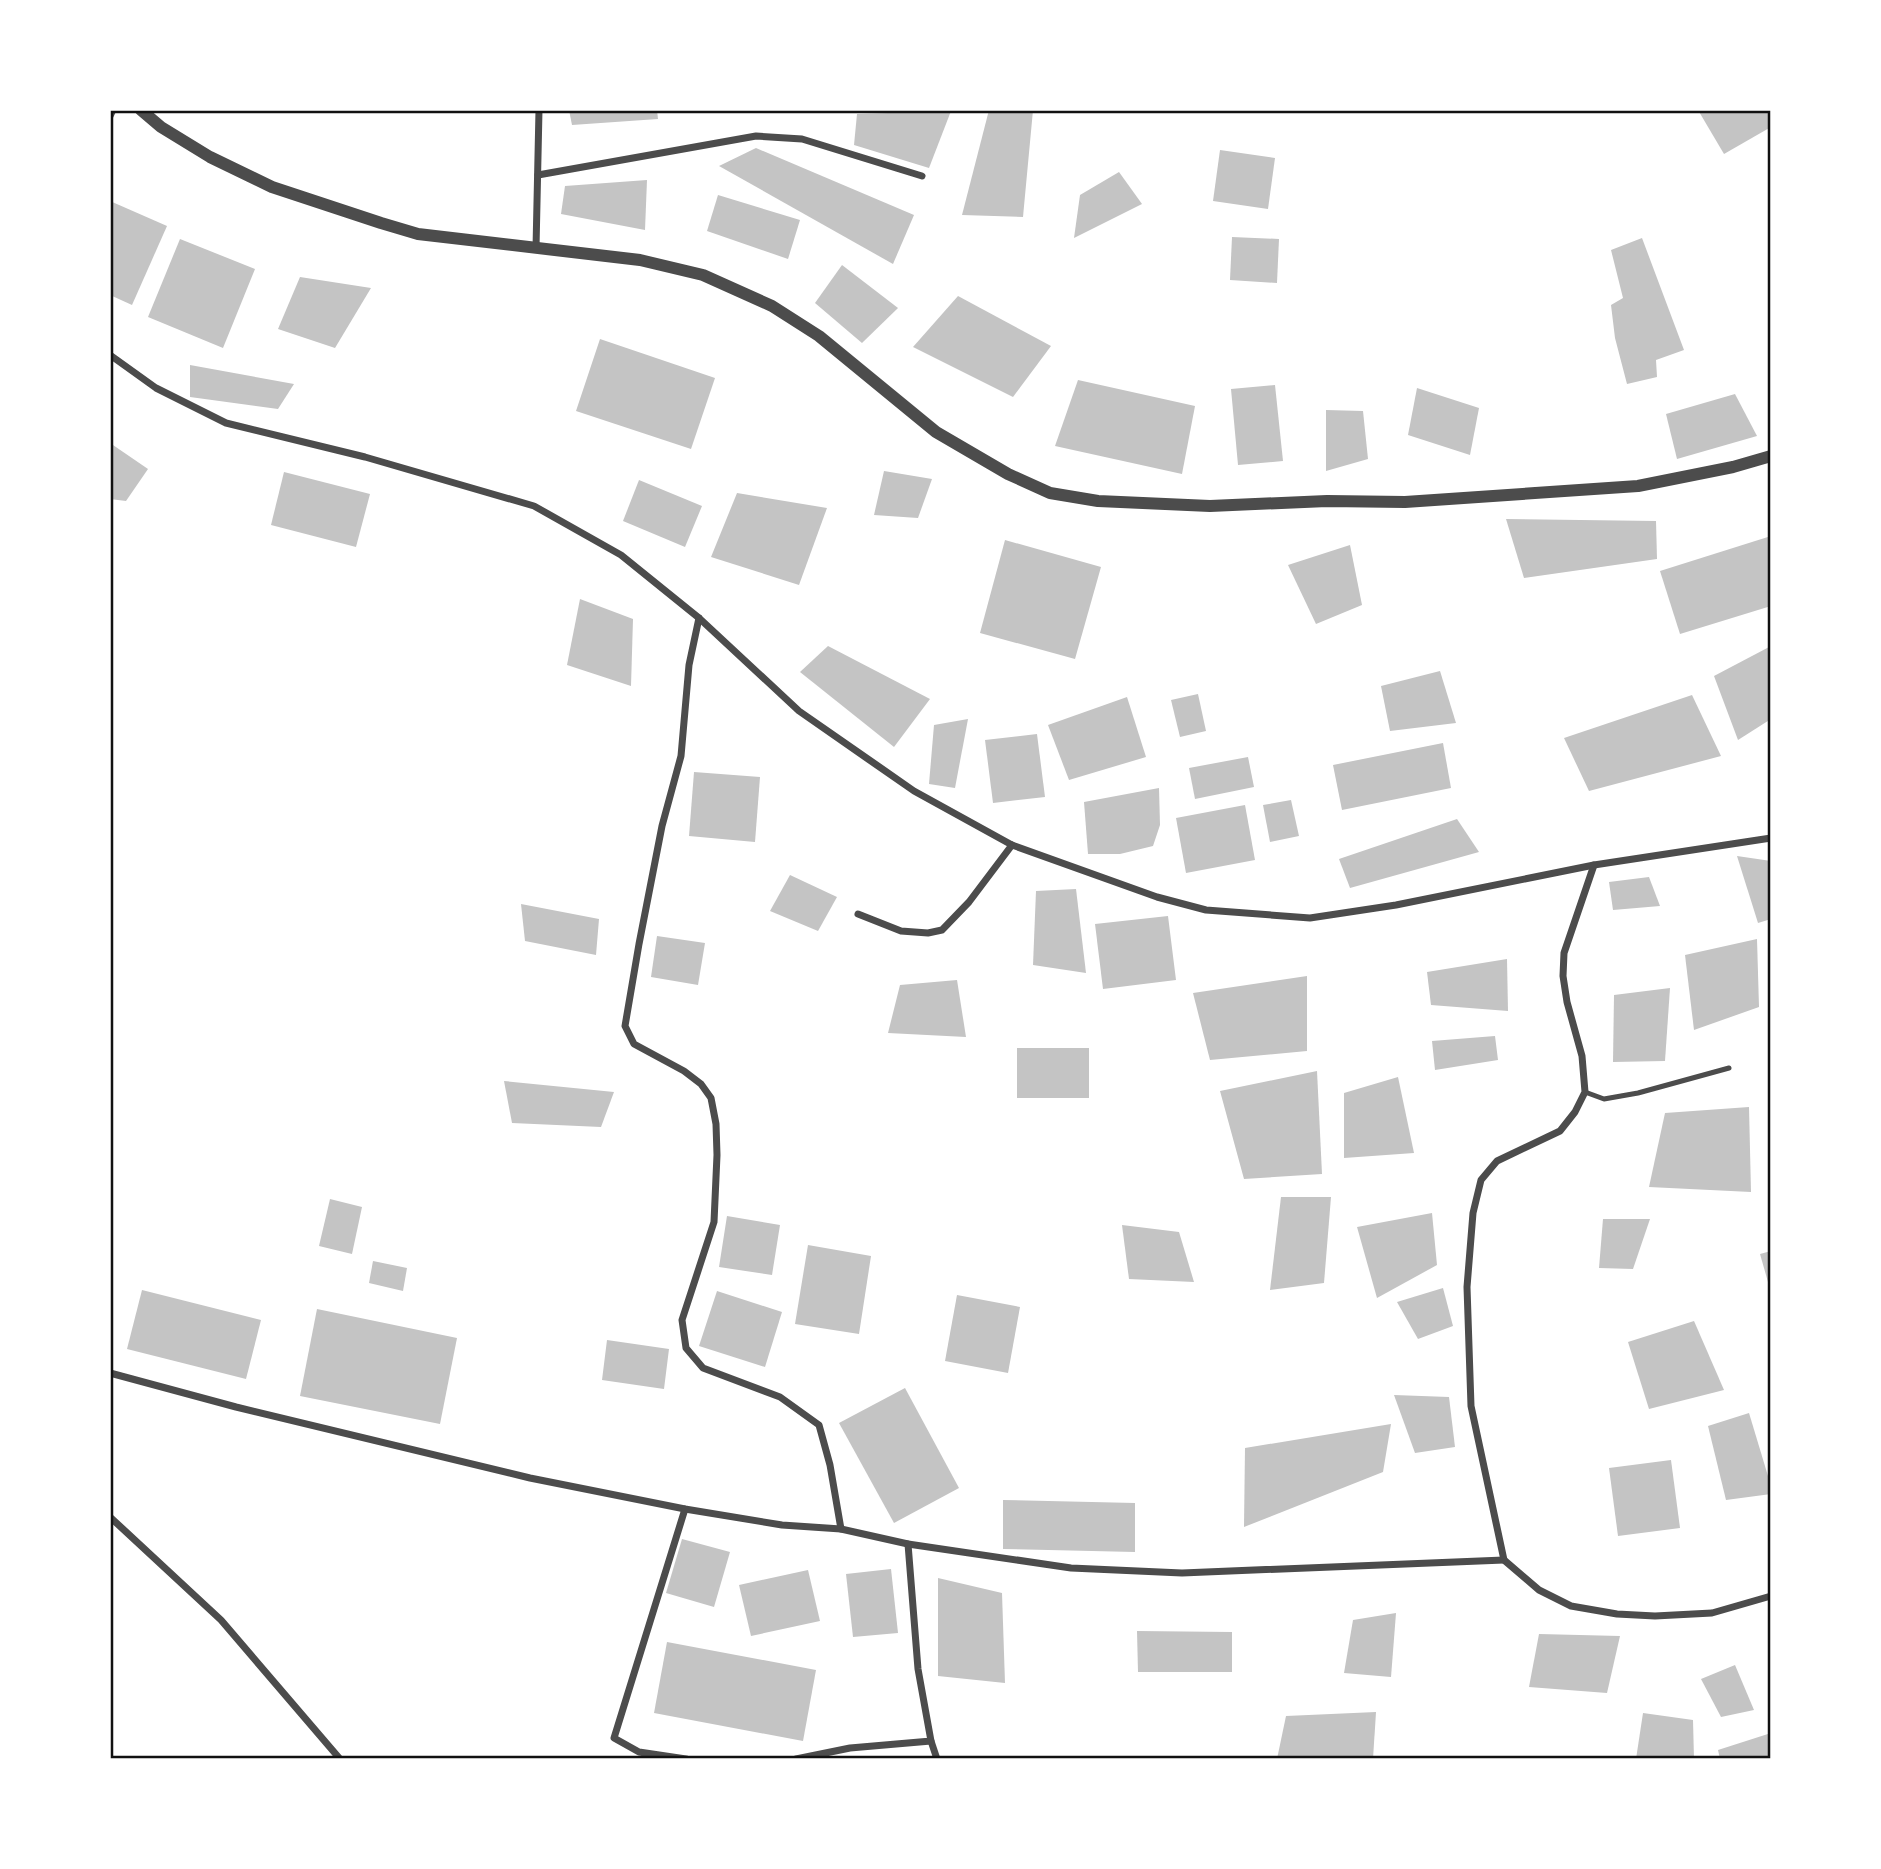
<svg xmlns="http://www.w3.org/2000/svg" width="1881" height="1869" font-family="Helvetica,sans-serif">
	<rect width="100%" height="100%" fill="#fff"/>
	<g fill="#c4c4c4">
		<path d="M 569,110 L 657,110 L 658,119 L 572,125 Z"/>
		<path d="M 989,110 L 1033,110 L 1023,217 L 962,215 Z"/>
		<path d="M 1698,110 L 1771,110 L 1771,127 L 1724,154 Z"/>
		<path d="M 951,111 L 929,168 L 854,145 L 857,114 Z"/>
		<path d="M 756,148 L 914,215 L 893,264 L 719,166 Z"/>
		<path d="M 1220,150 L 1275,158 L 1268,209 L 1213,201 Z"/>
		<path d="M 1119,172 L 1142,204 L 1074,238 L 1080,195 Z"/>
		<path d="M 647,180 L 645,230 L 561,214 L 565,186 Z"/>
		<path d="M 718,195 L 800,220 L 788,259 L 707,231 Z"/>
		<path d="M 110,201 L 167,226 L 132,305 L 110,295 Z"/>
		<path d="M 1232,237 L 1279,239 L 1277,283 L 1230,280 Z"/>
		<path d="M 1642,238 L 1684,350 L 1656,360 L 1657,377 L 1627,384 L 1615,338 L 1611,305 L 1623,298 L 1611,250 Z"/>
		<path d="M 180,239 L 255,269 L 223,348 L 148,317 Z"/>
		<path d="M 842,265 L 898,308 L 862,343 L 815,303 Z"/>
		<path d="M 300,277 L 371,288 L 335,348 L 278,329 Z"/>
		<path d="M 958,296 L 1051,346 L 1013,397 L 913,347 Z"/>
		<path d="M 600,339 L 715,378 L 691,449 L 576,411 Z"/>
		<path d="M 190,365 L 294,384 L 278,409 L 190,397 Z"/>
		<path d="M 1078,380 L 1195,406 L 1182,474 L 1055,446 Z"/>
		<path d="M 1275,385 L 1283,461 L 1238,465 L 1231,389 Z"/>
		<path d="M 1417,388 L 1479,408 L 1470,455 L 1408,435 Z"/>
		<path d="M 1735,394 L 1757,436 L 1677,459 L 1666,414 Z"/>
		<path d="M 1326,410 L 1363,411 L 1368,459 L 1326,471 Z"/>
		<path d="M 110,443 L 148,469 L 126,501 L 110,499 Z"/>
		<path d="M 884,471 L 932,479 L 918,518 L 874,515 Z"/>
		<path d="M 284,472 L 370,494 L 356,547 L 271,525 Z"/>
		<path d="M 639,480 L 702,506 L 685,547 L 623,521 Z"/>
		<path d="M 737,493 L 827,508 L 799,585 L 711,557 Z"/>
		<path d="M 1506,519 L 1656,521 L 1657,559 L 1524,578 Z"/>
		<path d="M 1771,536 L 1771,606 L 1680,634 L 1660,571 Z"/>
		<path d="M 1005,540 L 1101,567 L 1075,659 L 980,633 Z"/>
		<path d="M 1350,545 L 1362,605 L 1316,624 L 1288,565 Z"/>
		<path d="M 580,599 L 633,619 L 631,686 L 567,665 Z"/>
		<path d="M 828,646 L 930,699 L 894,747 L 800,672 Z"/>
		<path d="M 1771,646 L 1771,719 L 1738,740 L 1714,676 Z"/>
		<path d="M 1440,671 L 1456,723 L 1390,731 L 1381,686 Z"/>
		<path d="M 1198,694 L 1206,731 L 1180,737 L 1171,700 Z"/>
		<path d="M 1692,695 L 1721,756 L 1589,791 L 1564,738 Z"/>
		<path d="M 1127,697 L 1146,757 L 1069,780 L 1048,725 Z"/>
		<path d="M 968,719 L 955,788 L 929,784 L 934,725 Z"/>
		<path d="M 1037,734 L 1045,797 L 993,803 L 985,740 Z"/>
		<path d="M 1443,743 L 1451,788 L 1342,810 L 1333,765 Z"/>
		<path d="M 1248,757 L 1254,787 L 1195,799 L 1189,768 Z"/>
		<path d="M 694,772 L 760,777 L 755,842 L 689,836 Z"/>
		<path d="M 1159,788 L 1160,825 L 1153,846 L 1120,854 L 1088,854 L 1084,802 Z"/>
		<path d="M 1291,800 L 1299,836 L 1270,842 L 1263,805 Z"/>
		<path d="M 1245,805 L 1255,860 L 1186,873 L 1176,818 Z"/>
		<path d="M 1457,819 L 1479,852 L 1350,888 L 1339,859 Z"/>
		<path d="M 1737,856 L 1771,861 L 1771,919 L 1758,923 Z"/>
		<path d="M 790,875 L 837,897 L 818,931 L 770,911 Z"/>
		<path d="M 1649,877 L 1660,906 L 1613,910 L 1609,882 Z"/>
		<path d="M 1076,889 L 1086,973 L 1033,965 L 1036,891 Z"/>
		<path d="M 521,904 L 599,919 L 596,955 L 525,941 Z"/>
		<path d="M 1168,916 L 1176,980 L 1103,989 L 1095,924 Z"/>
		<path d="M 657,936 L 705,943 L 698,985 L 651,977 Z"/>
		<path d="M 1757,939 L 1759,1007 L 1694,1030 L 1685,955 Z"/>
		<path d="M 1507,959 L 1508,1011 L 1431,1005 L 1427,972 Z"/>
		<path d="M 1307,976 L 1307,1051 L 1210,1060 L 1193,993 Z"/>
		<path d="M 957,980 L 966,1037 L 888,1033 L 900,985 Z"/>
		<path d="M 1670,988 L 1665,1061 L 1613,1062 L 1614,995 Z"/>
		<path d="M 1495,1036 L 1498,1060 L 1435,1070 L 1432,1041 Z"/>
		<rect x="1017" y="1048" width="72" height="50"/>
		<path d="M 1317,1071 L 1322,1174 L 1244,1179 L 1220,1091 Z"/>
		<path d="M 1398,1077 L 1414,1153 L 1344,1158 L 1344,1093 Z"/>
		<path d="M 504,1081 L 614,1092 L 601,1127 L 512,1123 Z"/>
		<path d="M 1749,1107 L 1751,1192 L 1649,1187 L 1665,1113 Z"/>
		<path d="M 1281,1197 L 1331,1197 L 1324,1283 L 1270,1290 Z"/>
		<path d="M 330,1199 L 362,1207 L 352,1254 L 319,1246 Z"/>
		<path d="M 1432,1213 L 1437,1265 L 1377,1298 L 1357,1227 Z"/>
		<path d="M 727,1216 L 780,1225 L 772,1275 L 719,1267 Z"/>
		<path d="M 1603,1219 L 1650,1219 L 1633,1269 L 1599,1268 Z"/>
		<path d="M 1122,1225 L 1179,1232 L 1194,1282 L 1129,1279 Z"/>
		<path d="M 808,1245 L 871,1256 L 859,1334 L 795,1324 Z"/>
		<path d="M 1771,1251 L 1771,1289 L 1770,1289 L 1760,1254 Z"/>
		<path d="M 373,1261 L 407,1268 L 403,1291 L 369,1283 Z"/>
		<path d="M 1443,1288 L 1453,1326 L 1418,1339 L 1397,1302 Z"/>
		<path d="M 142,1290 L 261,1320 L 246,1379 L 127,1349 Z"/>
		<path d="M 717,1291 L 782,1312 L 765,1367 L 699,1346 Z"/>
		<path d="M 957,1295 L 1020,1307 L 1008,1373 L 945,1361 Z"/>
		<path d="M 317,1309 L 457,1338 L 440,1424 L 300,1396 Z"/>
		<path d="M 1694,1321 L 1724,1390 L 1649,1409 L 1628,1342 Z"/>
		<path d="M 607,1340 L 669,1349 L 664,1389 L 602,1380 Z"/>
		<path d="M 905,1388 L 959,1488 L 894,1523 L 839,1423 Z"/>
		<path d="M 1394,1395 L 1449,1397 L 1455,1447 L 1415,1453 Z"/>
		<path d="M 1749,1413 L 1771,1486 L 1771,1494 L 1726,1500 L 1708,1426 Z"/>
		<path d="M 1391,1424 L 1383,1472 L 1244,1527 L 1245,1448 Z"/>
		<path d="M 1671,1460 L 1680,1528 L 1618,1536 L 1609,1468 Z"/>
		<path d="M 1003,1500 L 1135,1503 L 1135,1552 L 1003,1549 Z"/>
		<path d="M 682,1539 L 730,1552 L 714,1607 L 666,1593 Z"/>
		<path d="M 891,1569 L 898,1633 L 853,1637 L 846,1574 Z"/>
		<path d="M 808,1570 L 820,1621 L 751,1636 L 739,1585 Z"/>
		<path d="M 938,1578 L 1002,1593 L 1005,1683 L 938,1676 Z"/>
		<path d="M 1396,1613 L 1391,1677 L 1344,1673 L 1353,1620 Z"/>
		<path d="M 1137,1631 L 1232,1632 L 1232,1672 L 1138,1672 Z"/>
		<path d="M 1539,1634 L 1620,1636 L 1607,1693 L 1529,1687 Z"/>
		<path d="M 667,1642 L 816,1670 L 803,1741 L 654,1713 Z"/>
		<path d="M 1735,1665 L 1754,1710 L 1721,1717 L 1701,1679 Z"/>
		<path d="M 1376,1712 L 1373,1759 L 1277,1759 L 1286,1716 Z"/>
		<path d="M 1643,1713 L 1693,1720 L 1694,1759 L 1636,1759 Z"/>
		<path d="M 1771,1733 L 1771,1759 L 1720,1759 L 1718,1750 Z"/>
	</g>
	<g fill="none" stroke-linecap="round" stroke-linejoin="round">
		<path stroke="#4c4c4c" stroke-width="5" d="M 1585,1092 L 1604,1099 L 1638,1093 L 1729,1068"/>
		<g stroke="#4c4c4c" stroke-width="7">
			<path d="M 110,116 L 113,110"/>
			<path d="M 538,175 L 756,136 L 802,139 L 922,176"/>
			<path d="M 536,248 L 539,110"/>
			<path d="M 110,355 L 156,388 L 226,423 L 365,457 L 534,506 L 621,555 L 699,618 L 799,711 L 914,791 L 1012,845 L 1157,897 L 1206,910 L 1310,918 L 1396,905 L 1594,865 L 1771,838"/>
			<path d="M 699,618 L 689,665 L 681,756 L 662,826 L 639,944 L 625,1026 L 634,1044 L 684,1071 L 701,1084 L 711,1098 L 716,1124 L 717,1155 L 714,1222 L 682,1320 L 686,1348 L 703,1368 L 780,1397 L 819,1425 L 830,1465 L 841,1529"/>
			<path d="M 1594,865 L 1564,953 L 1563,976 L 1567,1002 L 1582,1056 L 1585,1092 L 1575,1112 L 1560,1131 L 1497,1161 L 1481,1180 L 1473,1213 L 1467,1287 L 1471,1406 L 1504,1560 L 1539,1590 L 1571,1606 L 1617,1614 L 1655,1616 L 1712,1613 L 1771,1596"/>
			<path d="M 858,914 L 901,931 L 928,933 L 942,930 L 969,902 L 1012,845"/>
			<path d="M 110,1373 L 236,1407 L 530,1478 L 685,1509 L 782,1525 L 841,1529 L 908,1544 L 1071,1568 L 1182,1573 L 1504,1560"/>
			<path d="M 685,1509 L 614,1738 L 639,1752 L 686,1759"/>
			<path d="M 110,1517 L 221,1620 L 340,1759"/>
			<path d="M 931,1741 L 937,1759"/>
			<path d="M 796,1759 L 850,1748 L 931,1741 L 918,1669 L 908,1544"/>
		</g>
		<path stroke="#4c4c4c" stroke-width="12" d="M 141,110 L 161,127 L 210,157 L 272,187 L 381,223 L 418,234 L 640,260 L 703,275 L 772,306 L 819,336 L 936,432 L 1008,474 L 1050,493 L 1098,501 L 1210,506 L 1327,501 L 1405,502 L 1638,486 L 1733,467 L 1771,456"/>
	</g>
	<rect width="1881" height="1869" fill="none" stroke="#ffffff" stroke-width="224"/>
	<rect x="112" y="112" width="1657" height="1645" fill="none" stroke="#111" stroke-width="2.5"/>
</svg>
